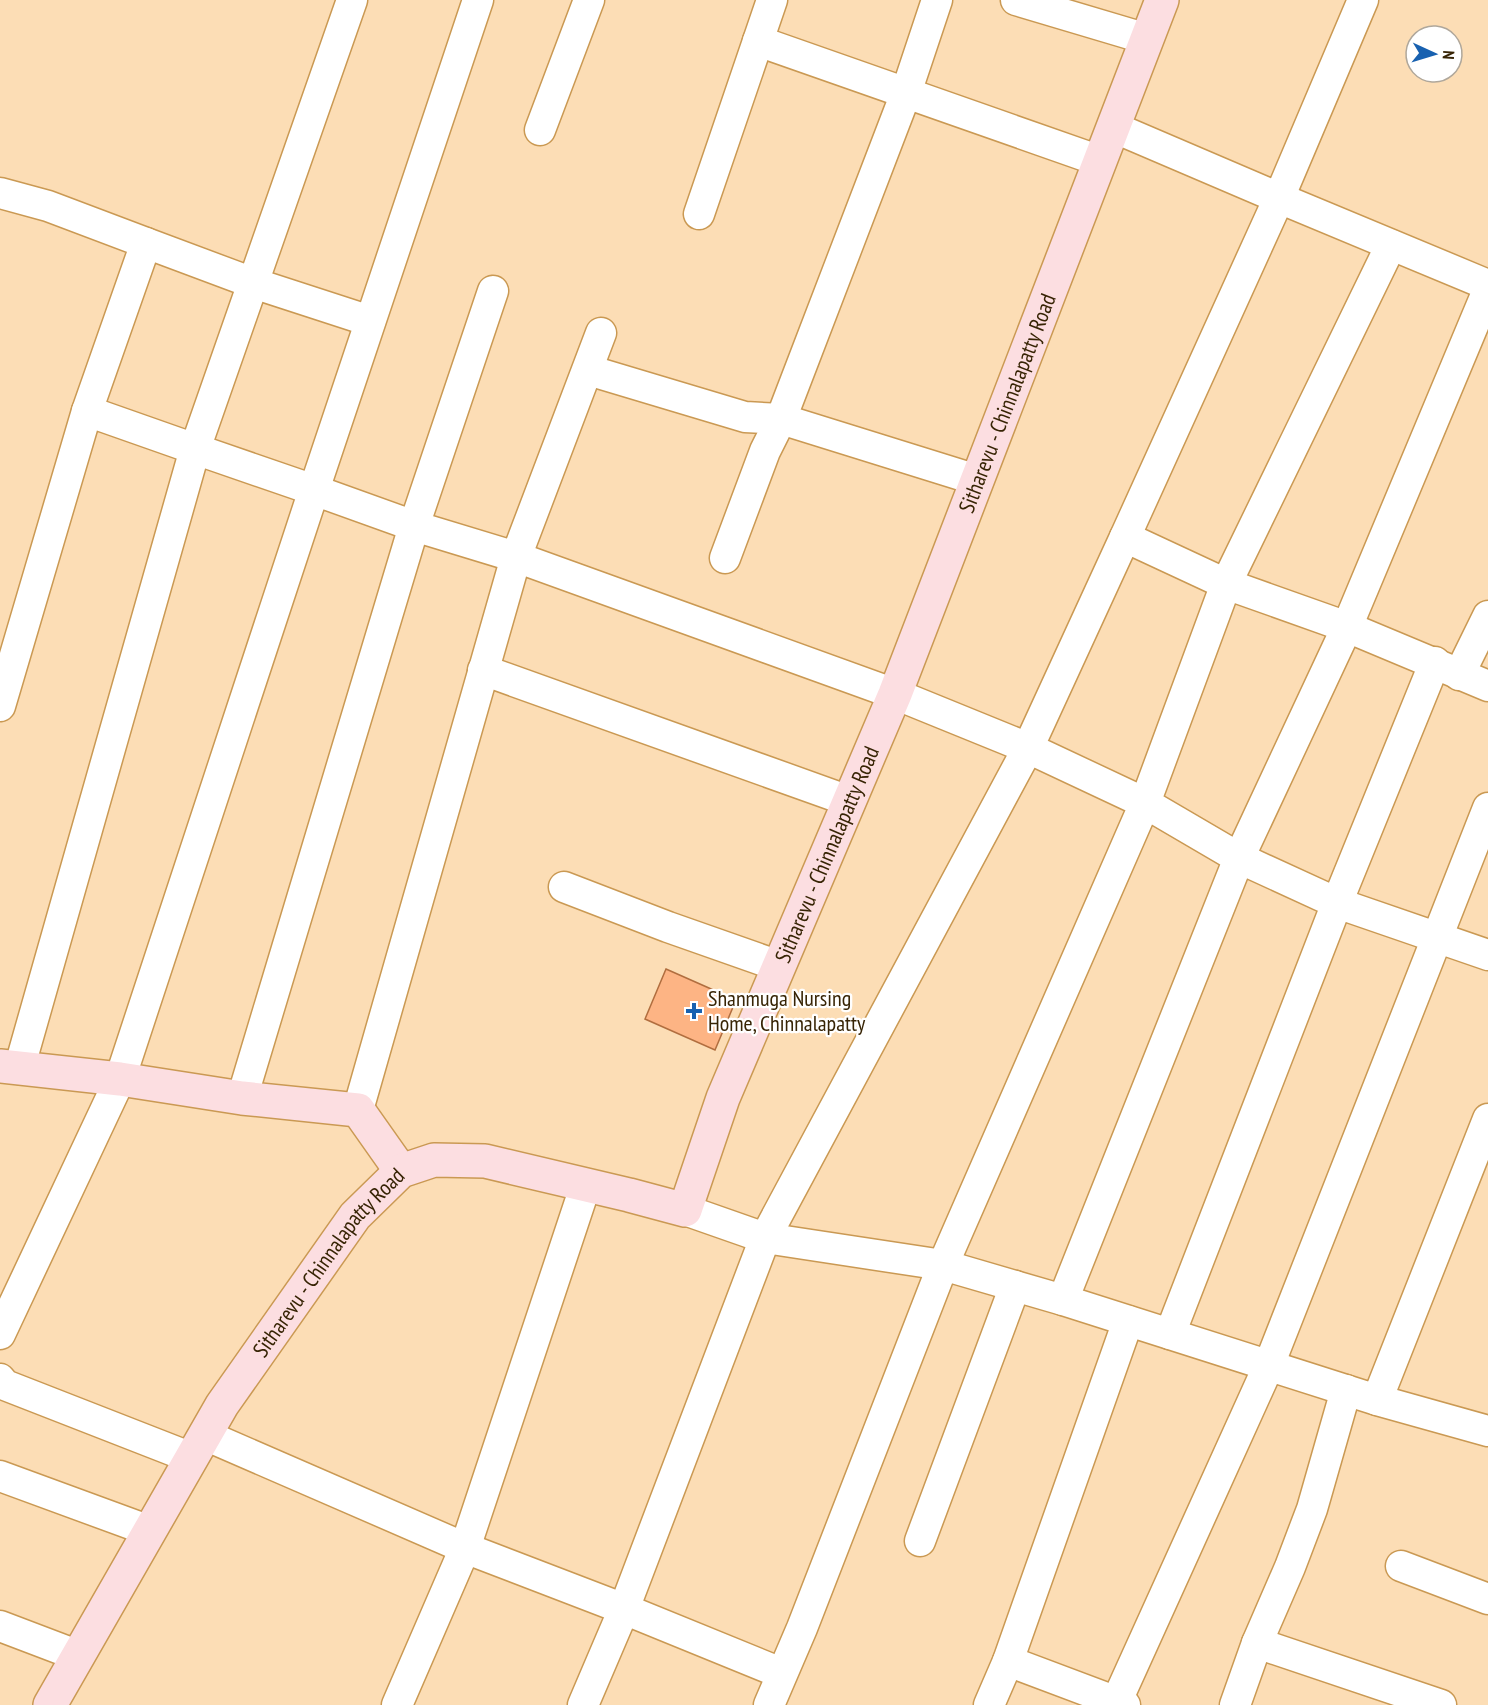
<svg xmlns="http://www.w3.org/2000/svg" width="1488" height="1705" font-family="'PT Sans Narrow',sans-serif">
	<rect width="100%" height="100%" fill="#fcddb5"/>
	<path fill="#fdb484" stroke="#b16e3f" stroke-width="1.5" d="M 666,969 L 736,1000 L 715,1050 L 645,1019 Z"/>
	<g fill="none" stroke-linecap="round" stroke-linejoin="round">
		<defs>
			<g id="street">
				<path d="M 1016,0 L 1147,39"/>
				<path d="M 758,41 L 1100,161"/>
				<path d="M 1113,127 L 1279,198 L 1363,0"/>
				<path d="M 540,130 L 589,0"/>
				<path d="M 0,193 L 48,206 L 146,243 L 87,411"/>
				<path d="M 699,214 L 772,0"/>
				<path d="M 146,243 L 253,283 L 370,321"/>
				<path d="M 588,370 L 745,417 L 781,419 L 977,480"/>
				<path d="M 1125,537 L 1279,198 L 1488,285"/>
				<path d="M 725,558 L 765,451 L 781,419 L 906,93 L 937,0"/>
				<path d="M 1435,662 L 1337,903 L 1488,955"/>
				<path d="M 483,670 L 849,801"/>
				<path d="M 1459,675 L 1488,616"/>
				<path d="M 0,706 L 87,411 L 195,449 L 352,0"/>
				<path d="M 564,887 L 668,927 L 779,966"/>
				<path d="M 19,1069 L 195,449 L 314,490 L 478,0"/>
				<path d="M 242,1098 L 414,526 L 516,557 L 601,333"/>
				<path d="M 358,1110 L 516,557 L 895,694 L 1028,748 L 765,1238 L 624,1609 L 583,1705"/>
				<path d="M 685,1210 L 765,1238 L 943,1265 L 1063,1300 L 1377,1400 L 1488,1431"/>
				<path d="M 1063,1300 L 1239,858 L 1145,803 L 1226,584 L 1391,245"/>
				<path d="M 0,1334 L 120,1079 L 314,490 L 414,526 L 493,291"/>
				<path d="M 1170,1334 L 1337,903 L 1239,858 L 1347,627 L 1488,290"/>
				<path d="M 0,1379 L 5,1385 L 192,1458"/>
				<path d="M 1377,1400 L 1488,1119"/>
				<path d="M 205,1435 L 465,1548 L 624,1609 L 781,1673"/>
				<path d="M 0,1476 L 150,1531"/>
				<path d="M 920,1541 L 1015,1286"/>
				<path d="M 1401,1566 L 1488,1599"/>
				<path d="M 0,1626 L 79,1656"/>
				<path d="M 1257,1643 L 1441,1705"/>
				<path d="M 1008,1661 L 1125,1705"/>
				<path d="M 397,1705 L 465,1548 L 586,1184"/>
				<path d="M 769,1705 L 802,1628 L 943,1265 L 1145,803 L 1028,748 L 1125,537 L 1226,584 L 1347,627 L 1488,686"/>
				<path d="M 989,1705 L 1008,1661 L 1128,1321"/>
				<path d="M 1115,1705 L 1269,1365 L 1488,808"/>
				<path d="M 1235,1705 L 1257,1643 L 1290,1567 L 1312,1509 L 1346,1390"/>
			</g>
			<g id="secondary">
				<path d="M 0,1066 L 120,1079 L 242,1098 L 358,1110 L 401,1171"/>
				<path id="s1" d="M 50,1705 L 222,1405 L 355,1216 L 401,1171 L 434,1160 L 485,1161 L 629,1195 L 685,1210 L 723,1098 L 895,694 L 1162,0"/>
			</g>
		</defs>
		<use href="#street" stroke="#ca9953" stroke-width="33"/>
		<use href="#secondary" stroke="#ca9953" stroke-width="36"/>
		<use href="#street" stroke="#fff" stroke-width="30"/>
		<use href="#secondary" stroke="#fcdee1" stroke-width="33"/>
	</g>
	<path fill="#1861b0" stroke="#fff" stroke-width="2" d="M691 1002h6v6h6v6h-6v6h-6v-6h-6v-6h6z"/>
	<g text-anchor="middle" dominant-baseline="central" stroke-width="4.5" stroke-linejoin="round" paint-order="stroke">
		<g font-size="22" fill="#372405" stroke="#fff">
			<text stroke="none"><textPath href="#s1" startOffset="1802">Sitharevu - Chinnalapatty Road</textPath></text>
			<text stroke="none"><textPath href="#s1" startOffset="1316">Sitharevu - Chinnalapatty Road</textPath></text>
			<text stroke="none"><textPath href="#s1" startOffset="524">Sitharevu - Chinnalapatty Road</textPath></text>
		</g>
		<g font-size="22" fill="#372405" stroke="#fff" text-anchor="start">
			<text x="708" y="998">Shanmuga Nursing<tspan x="708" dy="25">Home, Chinnalapatty</tspan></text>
		</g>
	</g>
	<g transform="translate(1434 54) rotate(94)"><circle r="28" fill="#ffffff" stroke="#afa79b" stroke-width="1.5"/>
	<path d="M0-4.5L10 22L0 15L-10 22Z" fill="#1861b0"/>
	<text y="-9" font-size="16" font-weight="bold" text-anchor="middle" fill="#372405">N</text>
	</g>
</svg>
